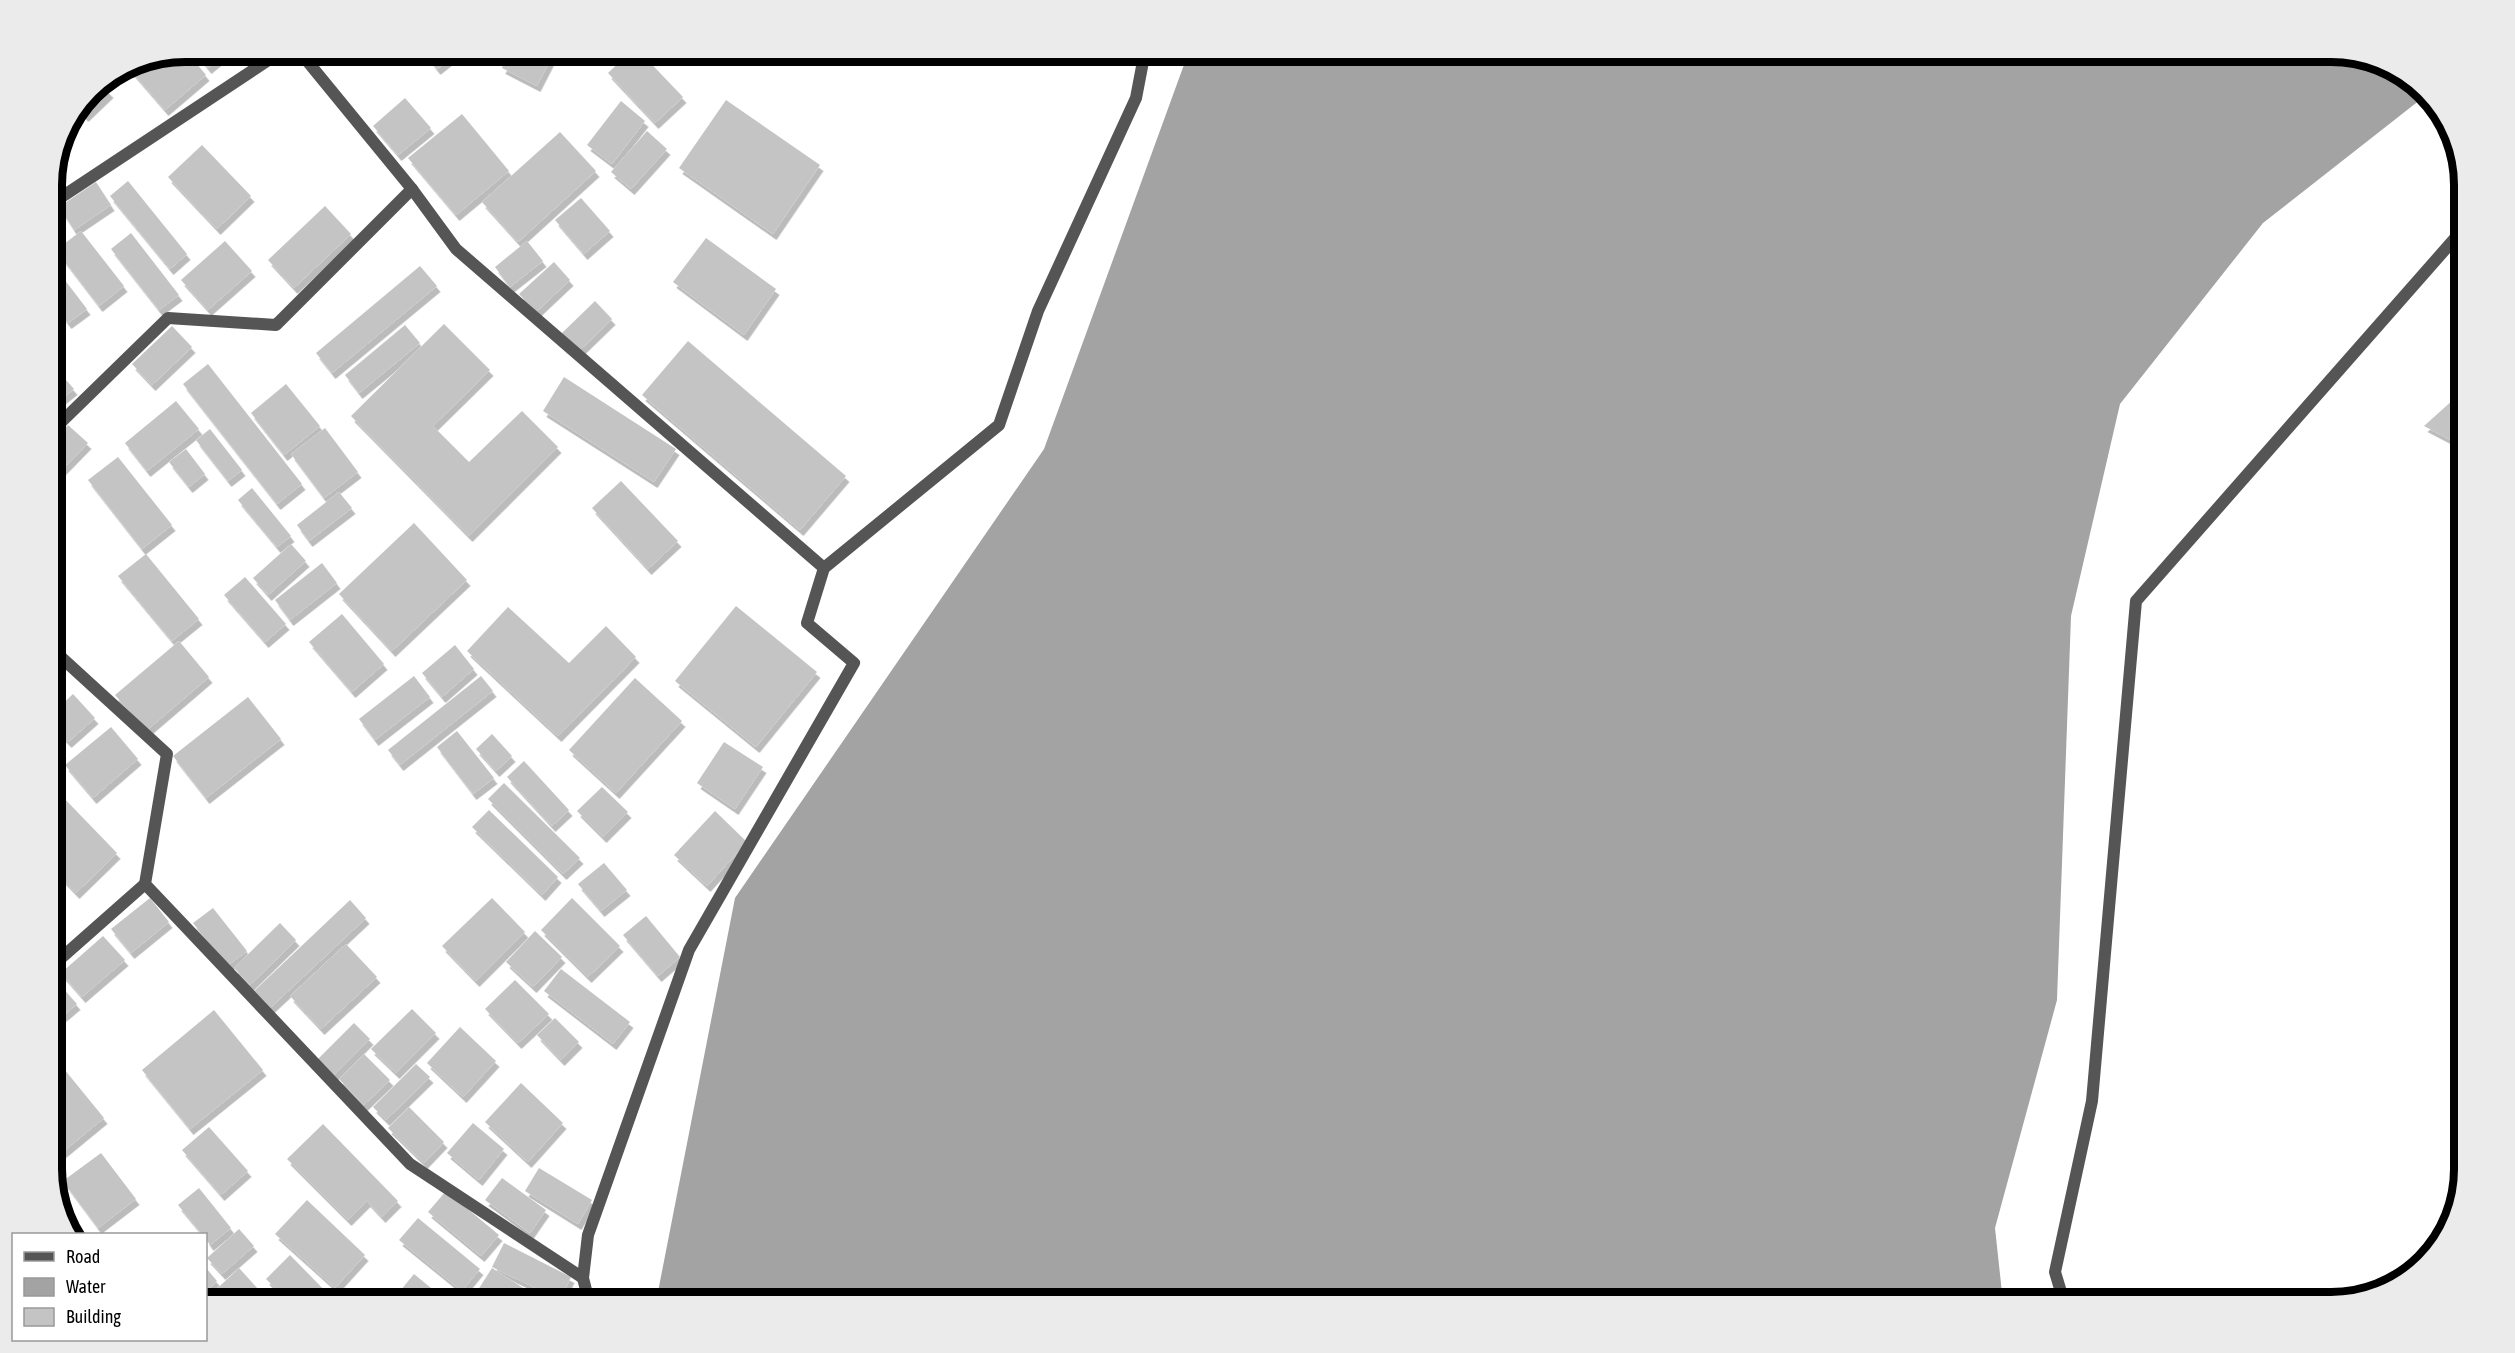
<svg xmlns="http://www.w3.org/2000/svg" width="2515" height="1353" font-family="'Asap Condensed',sans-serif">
	<defs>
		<filter id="shadow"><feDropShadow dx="3.5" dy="6" stdDeviation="0" flood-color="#0004"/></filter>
	</defs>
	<rect width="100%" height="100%" fill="#fff"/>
	<path fill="#a3a3a3" d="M 1189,51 L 2330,51 L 2390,65 L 2425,96 L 2263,223 L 2120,404 L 2071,616 L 2057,1000 L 1995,1228 L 2003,1302 L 656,1302 L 735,898 L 1044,449 Z"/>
	<g fill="#c4c4c4" filter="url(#shadow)">
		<path d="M 186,51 L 206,75 L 165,110 L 127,66 L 134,61 Z"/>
		<path d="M 194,51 L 229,51 L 208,68 Z"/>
		<path d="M 423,51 L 456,51 L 457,53 L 437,69 Z"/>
		<path d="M 510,51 L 555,51 L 537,86 L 502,68 Z"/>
		<path d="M 631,51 L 639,51 L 683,97 L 655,123 L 608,73 Z"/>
		<path d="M 101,83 L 110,92 L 85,116 L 77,108 L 90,90 Z"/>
		<path d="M 405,98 L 431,128 L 398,155 L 373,126 Z"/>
		<path d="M 726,100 L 820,165 L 773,234 L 679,168 Z"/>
		<path d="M 621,101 L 645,121 L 612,164 L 587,145 Z"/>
		<path d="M 462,114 L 509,171 L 456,215 L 408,158 Z"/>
		<path d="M 647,131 L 667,149 L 631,189 L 611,172 Z"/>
		<path d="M 560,132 L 596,171 L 518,242 L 482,202 Z"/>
		<path d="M 202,145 L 251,196 L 217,229 L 168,177 Z"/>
		<path d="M 128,181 L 187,254 L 170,269 L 110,196 Z"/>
		<path d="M 96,182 L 111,205 L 74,230 L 59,207 Z"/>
		<path d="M 581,198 L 610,231 L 584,254 L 555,220 Z"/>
		<path d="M 325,206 L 351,234 L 294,288 L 268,260 Z"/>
		<path d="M 81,231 L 124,286 L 99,306 L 56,250 Z"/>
		<path d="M 131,233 L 179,295 L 159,310 L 111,249 Z"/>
		<path d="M 706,238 L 776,289 L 744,335 L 673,282 Z"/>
		<path d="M 225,241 L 252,271 L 208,310 L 181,280 Z"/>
		<path d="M 527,241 L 543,261 L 510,287 L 495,267 Z"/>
		<path d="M 51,262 L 87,309 L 68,323 L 51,301 Z"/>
		<path d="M 554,262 L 570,280 L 536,312 L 519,294 Z"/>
		<path d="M 420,266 L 437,286 L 332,373 L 316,353 Z"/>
		<path d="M 595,301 L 612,319 L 579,351 L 561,334 Z"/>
		<path d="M 444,324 L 490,370 L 433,426 L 469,462 L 522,411 L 558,447 L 469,536 L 351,416 Z"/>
		<path d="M 405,325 L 420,343 L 359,393 L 345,375 Z"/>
		<path d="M 172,326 L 192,347 L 152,385 L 132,364 Z"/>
		<path d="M 688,341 L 846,476 L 800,530 L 642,395 Z"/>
		<path d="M 51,363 L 74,389 L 58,402 L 51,394 Z"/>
		<path d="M 208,364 L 302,484 L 277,504 L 183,384 Z"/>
		<path d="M 564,377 L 676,449 L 654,482 L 543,411 Z"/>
		<path d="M 286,384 L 320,426 L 284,455 L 251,413 Z"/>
		<path d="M 2464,390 L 2464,447 L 2424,426 Z"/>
		<path d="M 176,401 L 199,429 L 147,471 L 125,443 Z"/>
		<path d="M 68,425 L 88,443 L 51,481 L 51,443 Z"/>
		<path d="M 325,428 L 358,472 L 324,498 L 291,454 Z"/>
		<path d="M 210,429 L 242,470 L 228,481 L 196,440 Z"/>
		<path d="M 186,449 L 205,474 L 189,487 L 169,462 Z"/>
		<path d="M 118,457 L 172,525 L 142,549 L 88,480 Z"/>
		<path d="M 621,481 L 678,541 L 648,569 L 592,508 Z"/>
		<path d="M 252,488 L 291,536 L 277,547 L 238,500 Z"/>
		<path d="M 339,492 L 352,508 L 309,541 L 297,525 Z"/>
		<path d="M 414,523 L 467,580 L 392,651 L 339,594 Z"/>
		<path d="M 291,544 L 306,561 L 268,595 L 253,578 Z"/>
		<path d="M 146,554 L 199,619 L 172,641 L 118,576 Z"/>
		<path d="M 322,563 L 337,583 L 290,620 L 275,600 Z"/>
		<path d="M 245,577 L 286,624 L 265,642 L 224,595 Z"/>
		<path d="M 736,606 L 817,672 L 756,747 L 675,681 Z"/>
		<path d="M 508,607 L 569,663 L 606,626 L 636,657 L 558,736 L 467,651 Z"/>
		<path d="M 342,614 L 384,664 L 352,692 L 309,642 Z"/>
		<path d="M 179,641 L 209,677 L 146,731 L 115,695 Z"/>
		<path d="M 455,645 L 474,669 L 442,697 L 422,673 Z"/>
		<path d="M 414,676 L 430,697 L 375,740 L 359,719 Z"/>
		<path d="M 481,676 L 493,691 L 400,765 L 388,750 Z"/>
		<path d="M 635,678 L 682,721 L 616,793 L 569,750 Z"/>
		<path d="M 51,693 L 58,699 L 51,706 Z"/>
		<path d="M 73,694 L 95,718 L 68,742 L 51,724 L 51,715 Z"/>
		<path d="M 248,697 L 281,739 L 206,798 L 173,756 Z"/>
		<path d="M 111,727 L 138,759 L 93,798 L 65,765 Z"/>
		<path d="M 457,731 L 494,778 L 473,794 L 437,747 Z"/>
		<path d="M 492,734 L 512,756 L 496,771 L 476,749 Z"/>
		<path d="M 724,742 L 763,767 L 735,809 L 697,783 Z"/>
		<path d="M 524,761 L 569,810 L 552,826 L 507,777 Z"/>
		<path d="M 504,783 L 580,858 L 563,874 L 488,799 Z"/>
		<path d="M 602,787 L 628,812 L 603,837 L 577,811 Z"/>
		<path d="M 58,792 L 117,853 L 76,893 L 51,867 L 51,798 Z"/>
		<path d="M 489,810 L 558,877 L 542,895 L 472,827 Z"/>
		<path d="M 715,811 L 747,842 L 707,886 L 674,855 Z"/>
		<path d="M 604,863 L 627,890 L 601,911 L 578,884 Z"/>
		<path d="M 150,898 L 169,922 L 131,953 L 111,929 Z"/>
		<path d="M 492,898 L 525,932 L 476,981 L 442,946 Z"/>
		<path d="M 572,898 L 620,946 L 588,977 L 541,930 Z"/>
		<path d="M 350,900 L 366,918 L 269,1009 L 253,992 Z"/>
		<path d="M 213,908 L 247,951 L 227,966 L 193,923 Z"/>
		<path d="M 646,916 L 680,957 L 658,976 L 623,935 Z"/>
		<path d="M 280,923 L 296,940 L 250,985 L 234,968 Z"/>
		<path d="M 535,931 L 562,957 L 533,987 L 506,962 Z"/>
		<path d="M 103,936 L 125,960 L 82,997 L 61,973 Z"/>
		<path d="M 346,944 L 377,977 L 321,1029 L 290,996 Z"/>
		<path d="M 561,969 L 630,1022 L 613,1044 L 544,991 Z"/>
		<path d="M 515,980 L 549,1014 L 518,1043 L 485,1009 Z"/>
		<path d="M 61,986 L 77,1004 L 51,1026 L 51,994 Z"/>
		<path d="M 412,1009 L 436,1033 L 396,1073 L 371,1049 Z"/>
		<path d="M 214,1010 L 263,1070 L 190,1129 L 142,1070 Z"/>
		<path d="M 555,1018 L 579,1042 L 561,1060 L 537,1035 Z"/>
		<path d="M 354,1023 L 370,1039 L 333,1076 L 317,1060 Z"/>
		<path d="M 460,1027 L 496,1061 L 463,1097 L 427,1063 Z"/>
		<path d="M 364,1054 L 390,1080 L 364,1105 L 339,1079 Z"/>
		<path d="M 60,1064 L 104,1118 L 53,1160 L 51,1071 Z"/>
		<path d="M 416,1064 L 430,1077 L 386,1120 L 373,1107 Z"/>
		<path d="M 521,1083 L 563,1123 L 528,1162 L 485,1122 Z"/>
		<path d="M 409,1107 L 444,1142 L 424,1163 L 388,1128 Z"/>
		<path d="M 473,1123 L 504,1149 L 479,1180 L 447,1153 Z"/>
		<path d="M 323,1124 L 398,1201 L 382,1217 L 367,1201 L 348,1220 L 287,1159 Z"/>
		<path d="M 209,1127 L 248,1171 L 221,1195 L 182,1150 Z"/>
		<path d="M 101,1153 L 136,1199 L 98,1228 L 63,1181 Z"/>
		<path d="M 539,1168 L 592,1200 L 578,1224 L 525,1191 Z"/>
		<path d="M 502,1178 L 546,1210 L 530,1233 L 485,1200 Z"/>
		<path d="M 52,1180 L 64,1194 L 58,1199 Z"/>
		<path d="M 199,1188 L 231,1228 L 210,1245 L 206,1239 L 206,1234 L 202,1234 L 178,1205 Z"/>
		<path d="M 446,1191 L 499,1235 L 481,1256 L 428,1212 Z"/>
		<path d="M 307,1200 L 365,1255 L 335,1288 L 275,1234 Z"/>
		<path d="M 418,1218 L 480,1269 L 462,1291 L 399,1240 Z"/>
		<path d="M 239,1229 L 254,1246 L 222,1274 L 207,1258 Z"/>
		<path d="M 504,1243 L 571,1277 L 560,1300 L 492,1267 Z"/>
		<path d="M 290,1255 L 336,1302 L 289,1302 L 266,1279 Z"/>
		<path d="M 206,1268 L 217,1281 L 206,1291 Z"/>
		<path d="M 239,1268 L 259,1290 L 245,1302 L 206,1302 L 206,1299 Z"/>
		<path d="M 492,1268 L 545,1302 L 490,1302 L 476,1293 Z"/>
		<path d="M 414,1274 L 448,1302 L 403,1302 L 396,1296 Z"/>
		<path d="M 267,1295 L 273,1302 L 258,1302 Z"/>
	</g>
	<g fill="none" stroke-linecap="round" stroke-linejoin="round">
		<g stroke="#555" stroke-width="12">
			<path d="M 299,51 L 412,189 L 456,249 L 824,568"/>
			<path d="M 51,204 L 282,51"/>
			<path d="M 51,432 L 168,318 L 276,325 L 412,189"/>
			<path d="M 51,648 L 167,754 L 145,884 L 410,1164 L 583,1278"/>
			<path d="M 51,967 L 145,884"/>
			<path d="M 589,1302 L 583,1278 L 588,1235 L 689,950 L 854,663 L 807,623 L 824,568 L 999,425 L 1038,311 L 1136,98 L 1145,51"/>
			<path d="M 2064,1302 L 2055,1272 L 2092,1101 L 2136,601 L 2464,228"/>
		</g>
	</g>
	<path d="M0 0H2515V1353H0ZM185 62H2331A123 123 0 0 1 2454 185V1169A123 123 0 0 1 2331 1292H185A123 123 0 0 1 62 1169V185A123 123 0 0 1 185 62Z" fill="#ebebeb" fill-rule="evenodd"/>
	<path fill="none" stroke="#000" stroke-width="8" d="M185 62H2331A123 123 0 0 1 2454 185V1169A123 123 0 0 1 2331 1292H185A123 123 0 0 1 62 1169V185A123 123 0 0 1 185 62Z"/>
	<rect x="12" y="1233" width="195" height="108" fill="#ffffff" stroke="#999999" stroke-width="1.5"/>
	<rect x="24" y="1252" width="30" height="9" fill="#555555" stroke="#999999" stroke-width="1.5"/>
	<text x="66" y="1263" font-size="18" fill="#000000">Road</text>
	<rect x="24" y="1278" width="30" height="18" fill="#a3a3a3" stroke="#999999" stroke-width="1.5"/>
	<text x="66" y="1293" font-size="18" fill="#000000">Water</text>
	<rect x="24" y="1308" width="30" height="18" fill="#c4c4c4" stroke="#999999" stroke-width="1.5"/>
	<text x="66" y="1323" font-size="18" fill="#000000">Building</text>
</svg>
